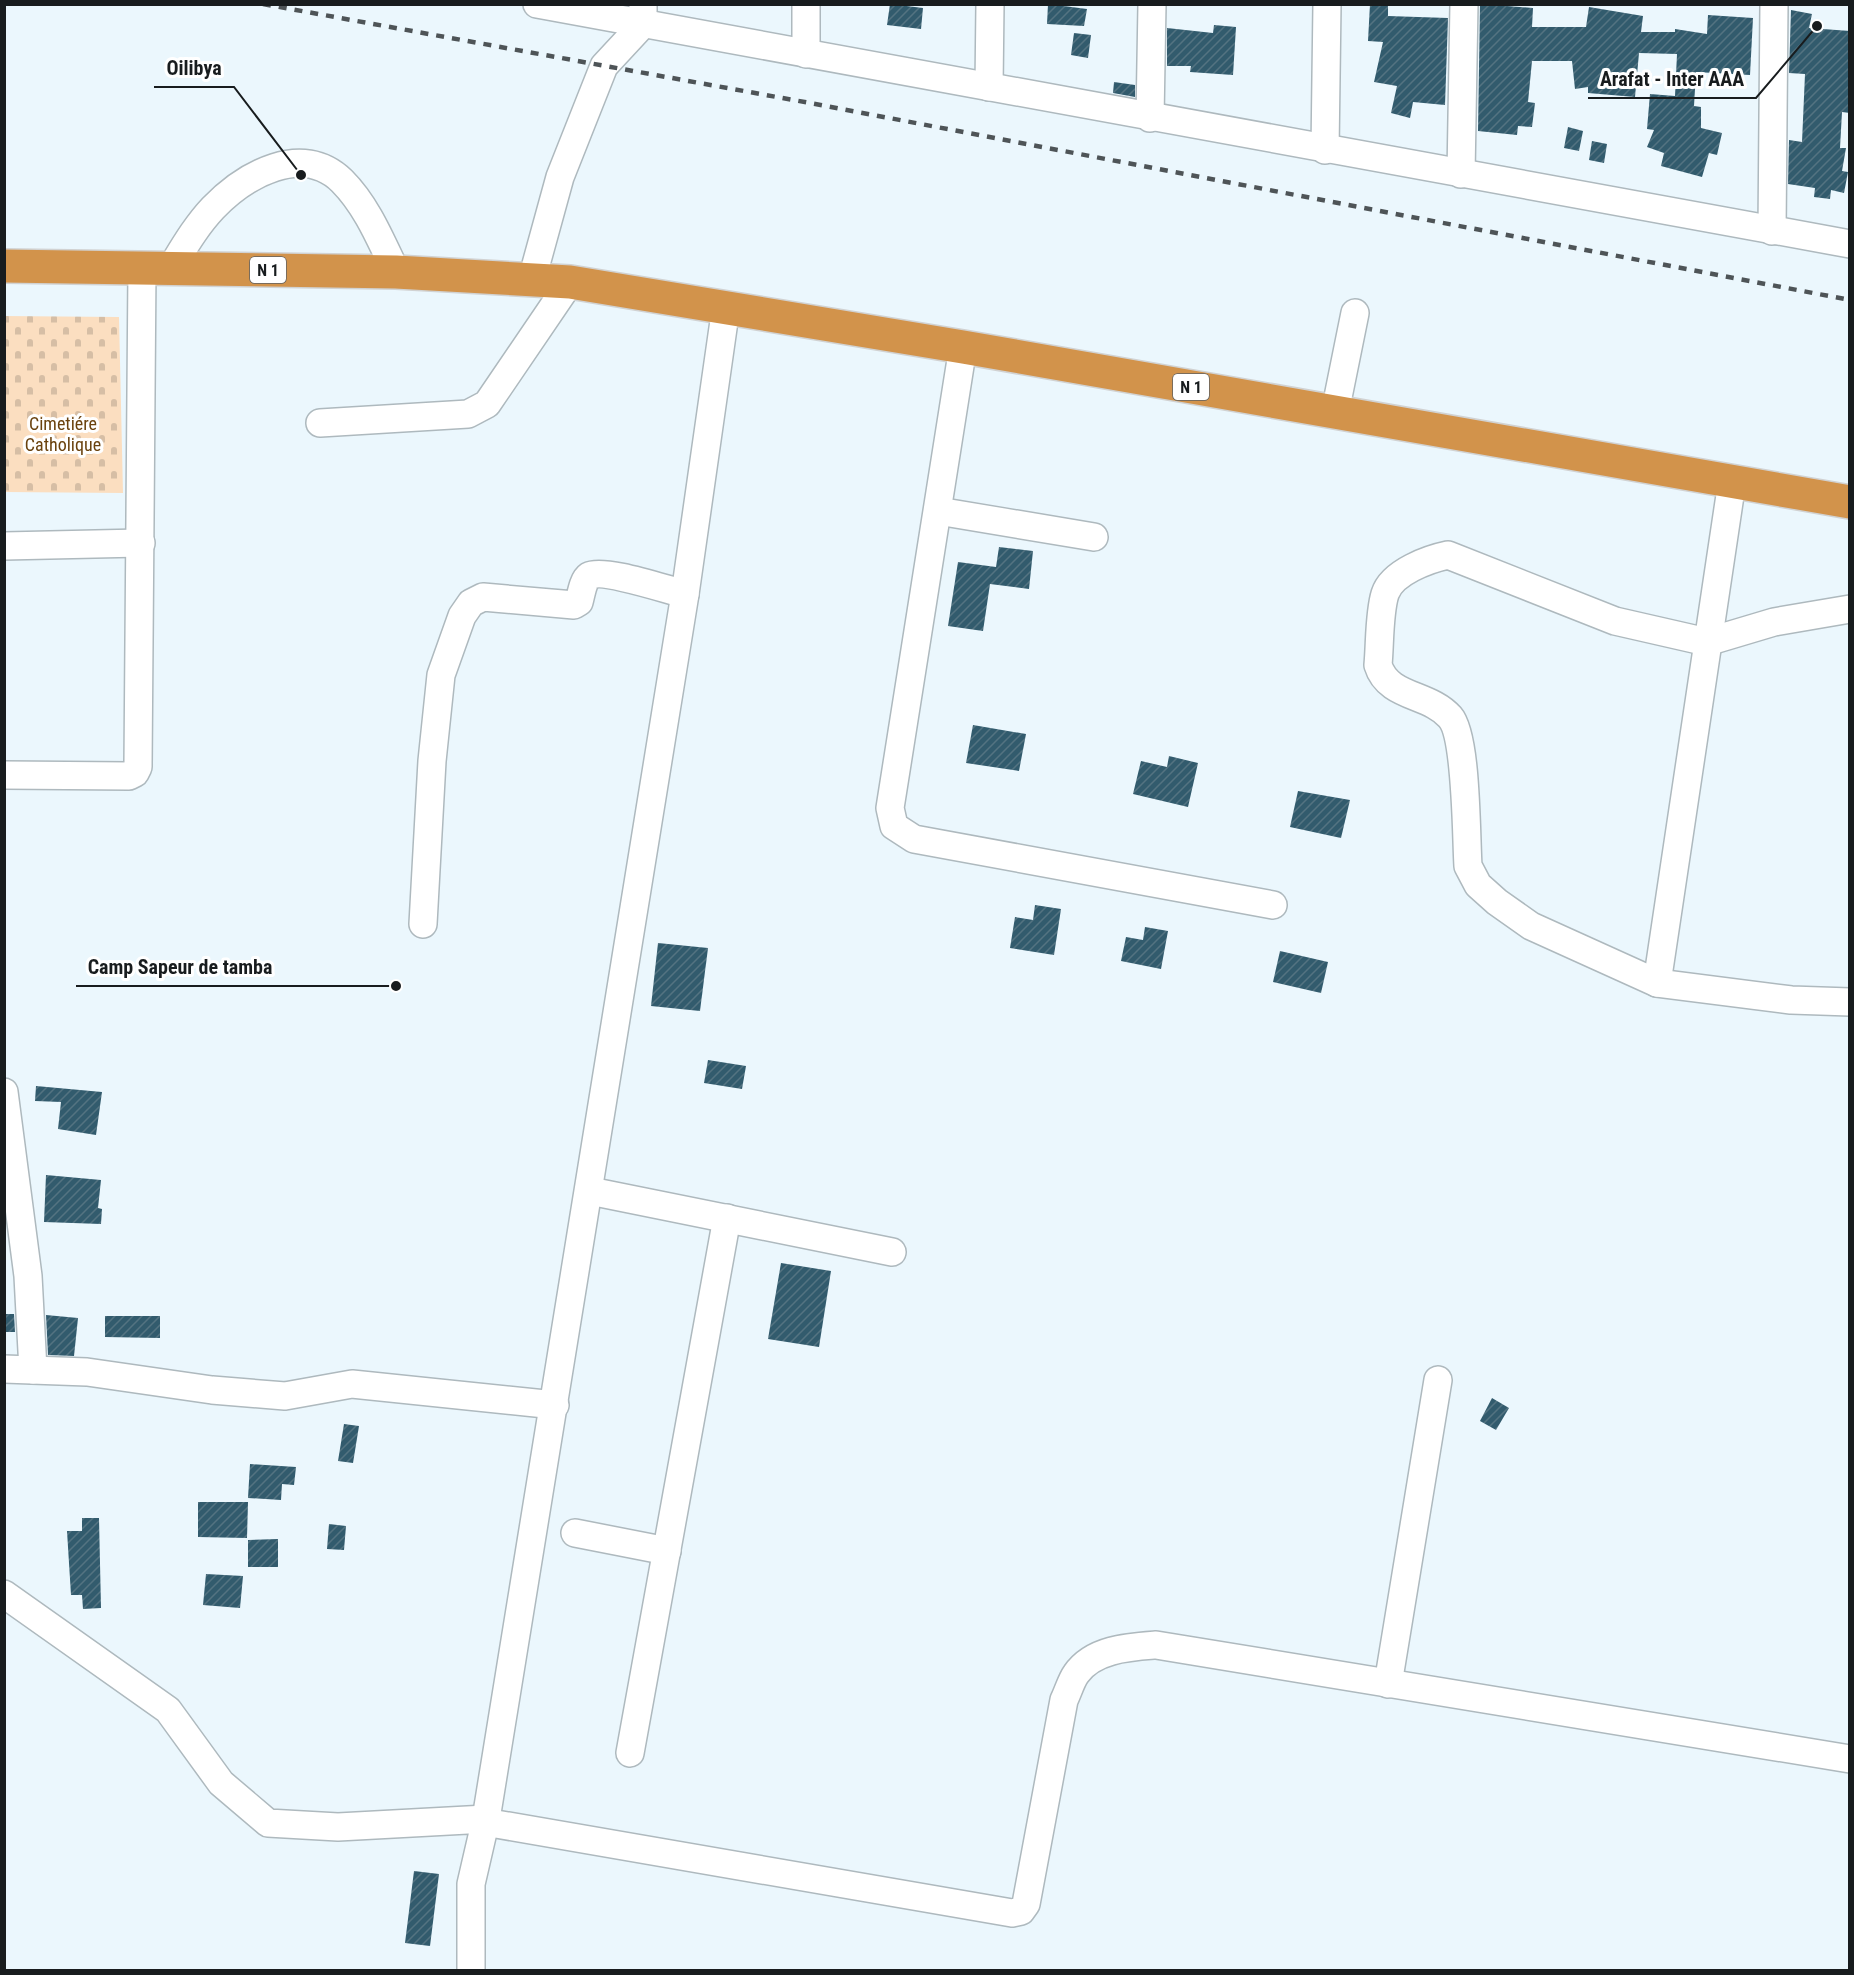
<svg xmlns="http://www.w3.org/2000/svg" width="1854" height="1975" font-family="'Roboto Condensed',sans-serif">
	<defs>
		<pattern id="cemetery-stones" width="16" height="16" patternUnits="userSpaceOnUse" patternTransform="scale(1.5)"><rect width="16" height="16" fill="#fbdec0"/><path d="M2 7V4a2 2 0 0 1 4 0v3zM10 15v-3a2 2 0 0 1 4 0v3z" fill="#d6bea5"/></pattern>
		<pattern id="building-hatch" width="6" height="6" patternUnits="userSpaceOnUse" patternTransform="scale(1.5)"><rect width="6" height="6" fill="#325b6d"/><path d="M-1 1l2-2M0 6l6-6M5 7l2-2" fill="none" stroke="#547381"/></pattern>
	</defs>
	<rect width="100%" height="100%" fill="#ebf7fd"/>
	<path fill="url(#cemetery-stones)" d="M 5,316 L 119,317 L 123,493 L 5,492 Z"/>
	<g fill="url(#building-hatch)">
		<path d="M 890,4 L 923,8 L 921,29 L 887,25 Z"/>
		<path d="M 1048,4 L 1087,9 L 1084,26 L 1047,24 Z"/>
		<path d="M 1370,4 L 1388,4 L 1388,16 L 1448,18 L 1445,105 L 1413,102 L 1410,118 L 1391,113 L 1397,86 L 1374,82 L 1383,42 L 1368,41 Z"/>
		<path d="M 1480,4 L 1533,8 L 1532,27 L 1586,27 L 1589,7 L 1643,16 L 1641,32 L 1675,32 L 1675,29 L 1707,34 L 1708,15 L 1753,18 L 1750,75 L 1696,72 L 1694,106 L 1701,107 L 1701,128 L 1722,133 L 1717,155 L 1709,153 L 1702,177 L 1661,166 L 1664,153 L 1647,147 L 1654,130 L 1647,129 L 1650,94 L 1675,96 L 1677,54 L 1639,53 L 1635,97 L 1588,93 L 1588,87 L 1575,89 L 1572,61 L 1532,61 L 1528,102 L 1535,103 L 1532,127 L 1518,126 L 1517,135 L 1478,131 Z"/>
		<path d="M 1791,10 L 1812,14 L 1809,28 L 1850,31 L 1850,113 L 1842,112 L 1840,148 L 1846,148 L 1842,171 L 1848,172 L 1844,193 L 1831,190 L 1830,199 L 1814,197 L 1815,188 L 1788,184 L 1789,140 L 1802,142 L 1805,74 L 1789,73 Z"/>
		<path d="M 1214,25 L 1236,27 L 1233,75 L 1190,72 L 1191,66 L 1167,66 L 1167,28 L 1213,33 Z"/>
		<path d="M 1074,33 L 1091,35 L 1088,58 L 1071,55 Z"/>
		<path d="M 1114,82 L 1135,85 L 1135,97 L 1113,93 Z"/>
		<path d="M 1568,127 L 1583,131 L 1579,151 L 1564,148 Z"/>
		<path d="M 1592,141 L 1607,144 L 1604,163 L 1589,160 Z"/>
		<path d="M 999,547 L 1033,551 L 1029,589 L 990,584 L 983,631 L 948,626 L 958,562 L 996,567 Z"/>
		<path d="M 973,725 L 1026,734 L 1019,771 L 966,763 Z"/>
		<path d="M 1169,756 L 1198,763 L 1188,807 L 1133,794 L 1141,761 L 1167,767 Z"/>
		<path d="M 1298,791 L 1350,800 L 1341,838 L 1290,827 Z"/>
		<path d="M 1035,905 L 1061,909 L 1054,955 L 1010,948 L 1015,917 L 1033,920 Z"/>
		<path d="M 1145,927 L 1168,931 L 1161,969 L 1121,961 L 1126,937 L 1143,940 Z"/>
		<path d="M 658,943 L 708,948 L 700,1011 L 651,1006 Z"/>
		<path d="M 1280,951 L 1328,962 L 1321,993 L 1273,982 Z"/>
		<path d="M 708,1060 L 746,1066 L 742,1089 L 704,1083 Z"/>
		<path d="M 36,1086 L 102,1092 L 96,1135 L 58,1129 L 61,1102 L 35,1101 Z"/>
		<path d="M 46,1175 L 101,1180 L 98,1208 L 102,1209 L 101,1224 L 44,1222 Z"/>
		<path d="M 781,1263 L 831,1271 L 819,1347 L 768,1339 Z"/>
		<path d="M 4,1314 L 14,1314 L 15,1332 L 4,1332 Z"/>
		<path d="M 46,1315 L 78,1318 L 74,1356 L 48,1355 Z"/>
		<path d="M 105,1316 L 160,1316 L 160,1338 L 105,1337 Z"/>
		<path d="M 1492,1398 L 1509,1408 L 1496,1430 L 1480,1421 Z"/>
		<path d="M 344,1424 L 359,1426 L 353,1463 L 338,1461 Z"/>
		<path d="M 250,1464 L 296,1467 L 294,1485 L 282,1484 L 281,1500 L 248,1498 Z"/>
		<path d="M 198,1502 L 248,1502 L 247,1538 L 198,1537 Z"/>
		<path d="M 82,1518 L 99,1518 L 101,1608 L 83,1609 L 82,1595 L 71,1595 L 67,1531 L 82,1531 Z"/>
		<path d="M 329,1524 L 346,1526 L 344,1550 L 327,1549 Z"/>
		<path d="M 278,1539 L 278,1567 L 248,1567 L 248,1540 Z"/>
		<path d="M 206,1574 L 243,1576 L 240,1608 L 203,1605 Z"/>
		<path d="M 414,1871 L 439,1874 L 430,1946 L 405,1943 Z"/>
	</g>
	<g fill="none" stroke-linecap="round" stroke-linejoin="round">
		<defs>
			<g id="minor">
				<path d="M 537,4 L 1850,244"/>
				<path d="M 806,54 L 806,4"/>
				<path d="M 989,87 L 990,4"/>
				<path d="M 1150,118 L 1152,4"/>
				<path d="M 1325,150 L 1327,4"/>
				<path d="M 1461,174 L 1464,4"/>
				<path d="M 1772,231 L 1774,4"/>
				<path d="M 171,268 C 184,247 196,226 213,208 C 245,175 302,142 342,181 C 367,206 381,241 396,272"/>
				<path d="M 532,279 L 560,177 L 604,66 L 643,24 L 643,4"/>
				<path d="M 726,307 L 685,594 L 486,1819 L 496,1824 L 1012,1913 L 1021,1911 L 1026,1904 L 1064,1700 C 1068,1692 1071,1681 1076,1674 C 1093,1649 1129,1647 1156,1645 L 1850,1759"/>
				<path d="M 963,347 L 890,808 L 894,826 L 914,839 L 1273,905"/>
				<path d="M 1335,412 L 1355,313"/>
				<path d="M 320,423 L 468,414 L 487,404 L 570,282"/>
				<path d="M 938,511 L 1094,537"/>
				<path d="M 4,546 L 141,543"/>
				<path d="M 1850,609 L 1774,622 L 1707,642 L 1615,621 L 1448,555 C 1429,559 1392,572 1385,594 C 1379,613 1380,644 1378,665 C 1388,698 1429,693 1450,717 C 1467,736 1466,836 1468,866 L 1478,885 L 1497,902 L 1531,926 L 1657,983 L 1791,1000 L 1850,1002"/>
				<path d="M 4,775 L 129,776 L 135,773 L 138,767 L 142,268"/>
				<path d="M 423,924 L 432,761 L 441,675 L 462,616 L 471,603 L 483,597 L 574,605 L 579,602 C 581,595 583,580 589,576 C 603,568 667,590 685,594"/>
				<path d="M 1657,983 L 1732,482"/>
				<path d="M 4,1092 L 28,1276 L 33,1370"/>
				<path d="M 590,1191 L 892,1252"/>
				<path d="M 4,1369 L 87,1372 L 212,1390 L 285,1396 L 352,1384 L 555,1405"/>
				<path d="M 575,1533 L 667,1551"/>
				<path d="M 4,1594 L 168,1710 L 221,1783 L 268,1823 L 338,1827 L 486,1819 L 471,1884 L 471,1970"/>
				<path d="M 1388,1684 L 1438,1380"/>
				<path d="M 630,1753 L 727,1218"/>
			</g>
			<path id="highway" d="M 4,266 L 396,272 L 570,282 L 963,347 L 1850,502"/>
		</defs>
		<use href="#minor" stroke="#aeb9be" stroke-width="30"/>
		<use href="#highway" stroke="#d1d2d2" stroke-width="36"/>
		<use href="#minor" stroke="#fff" stroke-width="27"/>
		<use href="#highway" stroke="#d2934b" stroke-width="33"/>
		<path stroke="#4e5457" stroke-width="4.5" stroke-dasharray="8 8" stroke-linecap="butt" d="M 263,4 L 810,103 L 1850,300"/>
	</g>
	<g text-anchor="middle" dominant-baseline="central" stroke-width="6" stroke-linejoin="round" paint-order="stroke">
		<g fill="#fff" stroke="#5d6062" stroke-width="1.5">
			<rect x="250" y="257" width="36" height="26" rx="4.5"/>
			<rect x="1173" y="374" width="36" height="26" rx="4.5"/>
		</g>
		<g font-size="16" font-weight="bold" fill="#181c1e">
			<text x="268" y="270">N 1</text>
			<text x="1191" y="387">N 1</text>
		</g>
		<g font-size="18" fill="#6a420e" stroke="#fff">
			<text x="63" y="423">Cimetiére<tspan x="63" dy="21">Catholique</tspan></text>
		</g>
	</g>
	<path fill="none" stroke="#181c1e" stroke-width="2" d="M301 175L234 87H154M1817 26L1756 98H1588M396 986L284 986H76"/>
	<g fill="#181c1e" stroke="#fff" stroke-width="2">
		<circle cx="301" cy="175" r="6"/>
		<circle cx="1817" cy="26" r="6"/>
		<circle cx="396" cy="986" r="6"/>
	</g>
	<g font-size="20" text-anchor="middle" font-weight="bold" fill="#181c1e" stroke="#fff" stroke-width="6" stroke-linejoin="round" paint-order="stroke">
		<text x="194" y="75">Oilibya</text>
		<text x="1672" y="86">Arafat - Inter AAA</text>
		<text x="180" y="974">Camp Sapeur de tamba</text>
	</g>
	<rect width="1854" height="1975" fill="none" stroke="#181c1e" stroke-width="12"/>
</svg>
